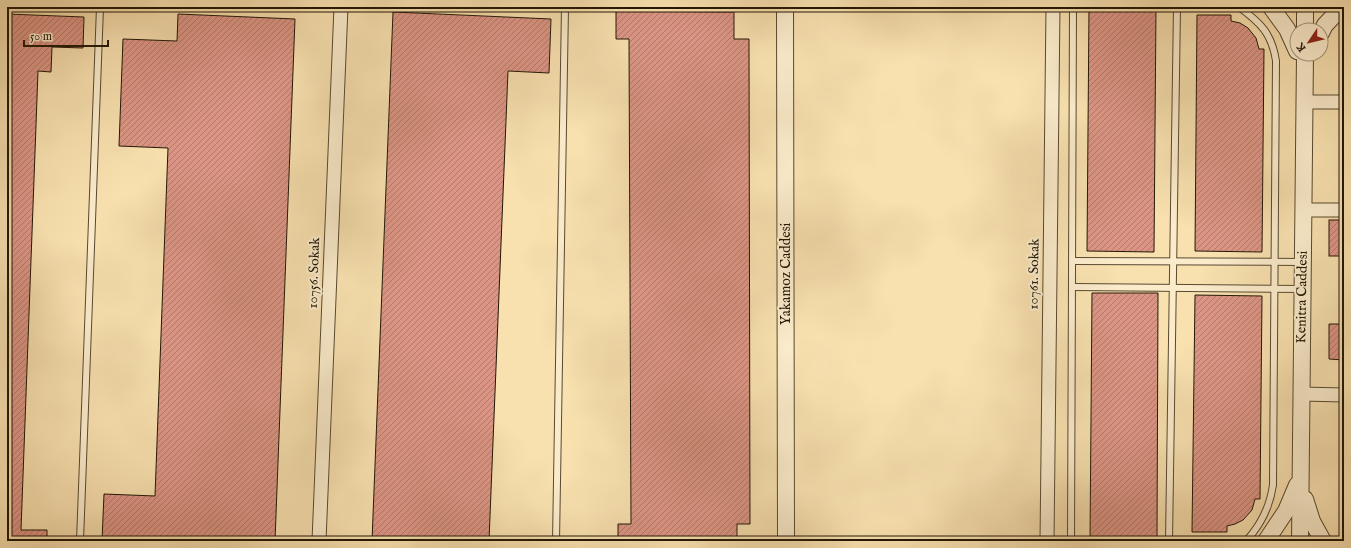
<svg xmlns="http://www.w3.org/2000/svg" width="1351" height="548" font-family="'IM FELL English',serif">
	<defs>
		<pattern id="building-hatch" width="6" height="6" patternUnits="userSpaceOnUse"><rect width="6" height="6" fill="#dc9585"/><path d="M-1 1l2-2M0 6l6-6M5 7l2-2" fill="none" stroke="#b2796b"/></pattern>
	</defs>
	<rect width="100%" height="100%" fill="#f8e0af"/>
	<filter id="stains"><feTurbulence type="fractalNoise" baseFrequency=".005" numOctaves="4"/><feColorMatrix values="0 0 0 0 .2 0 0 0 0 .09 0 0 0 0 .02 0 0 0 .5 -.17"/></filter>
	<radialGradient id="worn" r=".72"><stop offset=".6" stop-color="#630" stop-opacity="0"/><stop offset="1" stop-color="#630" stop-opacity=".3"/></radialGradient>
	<g fill="url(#building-hatch)" stroke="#221705">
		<path d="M 1089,7 L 1156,7 L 1154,252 L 1087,251 Z"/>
		<path d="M 616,11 L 734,12 L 734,39 L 749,39 L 750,524 L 737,524 L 737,541 L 618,541 L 618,524 L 631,524 L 629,39 L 616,39 Z"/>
		<path d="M 393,12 L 551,19 L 549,73 L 508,71 L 489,541 L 372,541 Z"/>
		<path d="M 7,14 L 84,17 L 83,48 L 52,47 L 51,72 L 38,71 L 21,530 L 47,530 L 47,541 L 7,541 Z"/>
		<path d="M 178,14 L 295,19 L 275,541 L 102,541 L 104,494 L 155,496 L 168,148 L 119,146 L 123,39 L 177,41 Z"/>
		<path d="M 1197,15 L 1231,15 L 1231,21 L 1240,23 L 1248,28 L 1256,38 L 1259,49 L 1264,49 L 1262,252 L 1195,251 Z"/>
		<rect x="1329" y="220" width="15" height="36"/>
		<path d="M 1092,293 L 1158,293 L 1157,541 L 1090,541 Z"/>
		<path d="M 1195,295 L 1262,296 L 1260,499 L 1255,499 L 1252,510 L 1243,520 L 1235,524 L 1227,526 L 1227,532 L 1192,532 Z"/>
		<path d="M 1329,324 L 1344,324 L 1344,360 L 1329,359 Z"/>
	</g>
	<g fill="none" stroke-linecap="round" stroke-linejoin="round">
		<defs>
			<g id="service">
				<path d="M 1239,7 C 1261,23 1272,34 1276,61 L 1273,485 C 1270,506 1261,525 1246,541"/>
				<path d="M 1073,261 L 1301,262"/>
				<path d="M 1073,287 L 1302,289"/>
				<path d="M 80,541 L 100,7"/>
				<path d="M 556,541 L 565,7"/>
				<path d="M 1071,541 L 1073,7"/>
				<path d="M 1169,541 L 1177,7"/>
			</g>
			<g id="minor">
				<path d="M 1304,102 L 1344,102"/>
				<path d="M 1303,210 L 1344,210"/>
				<path d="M 1301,394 L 1344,395"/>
				<path d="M 319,541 L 341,7"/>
				<path d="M 1047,541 L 1053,7"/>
			</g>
			<g id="tertiary">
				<path d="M 785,7 L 786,541"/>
				<path d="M 1271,7 L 1287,29 L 1297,51"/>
				<path d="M 1305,30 L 1305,7"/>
				<path d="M 1321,33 L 1325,25 L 1342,7"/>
				<path d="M 1305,499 L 1312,521 L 1323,541"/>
				<path d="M 1266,541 L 1286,511 L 1297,485"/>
				<path d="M 1300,541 L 1305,54"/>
			</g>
		</defs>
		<use href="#service" stroke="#584930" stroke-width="8"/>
		<use href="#minor" stroke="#584930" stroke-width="15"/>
		<use href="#tertiary" stroke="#584930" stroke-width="18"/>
		<use href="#service" stroke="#faebcb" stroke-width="6"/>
		<use href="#minor" stroke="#faebcb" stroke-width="13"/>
		<use href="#tertiary" stroke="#faebcb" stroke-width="16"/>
	</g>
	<g text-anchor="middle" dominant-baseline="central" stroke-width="4" stroke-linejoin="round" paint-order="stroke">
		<g font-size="14" fill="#221705" stroke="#faebcb">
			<text transform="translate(314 273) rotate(-88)">10756. Sokak</text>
			<text transform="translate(786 274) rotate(-90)">Yakamoz Caddesi</text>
			<text transform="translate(1034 274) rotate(-89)">10761. Sokak</text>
			<text transform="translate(1302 297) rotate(-89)">Kenitra Caddesi</text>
		</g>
	</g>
	<rect width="1351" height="548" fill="none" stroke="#f8e0af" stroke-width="24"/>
	<rect x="8" y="8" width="1335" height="532" fill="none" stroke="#221705" stroke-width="2"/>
	<rect x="12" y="12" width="1327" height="524" fill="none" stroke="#221705"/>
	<g transform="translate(1309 42) rotate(235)"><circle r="19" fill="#faebcb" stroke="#a4967c"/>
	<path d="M0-3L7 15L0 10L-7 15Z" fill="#8f2418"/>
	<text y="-6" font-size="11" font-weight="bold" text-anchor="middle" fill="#221705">K</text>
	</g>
	<path d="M24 40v6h84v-6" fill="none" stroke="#221705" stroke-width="2"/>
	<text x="30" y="40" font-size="12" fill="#221705" stroke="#faebcb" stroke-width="3" paint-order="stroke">50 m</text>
	<rect width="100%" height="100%" filter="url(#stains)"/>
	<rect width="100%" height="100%" fill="url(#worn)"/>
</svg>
